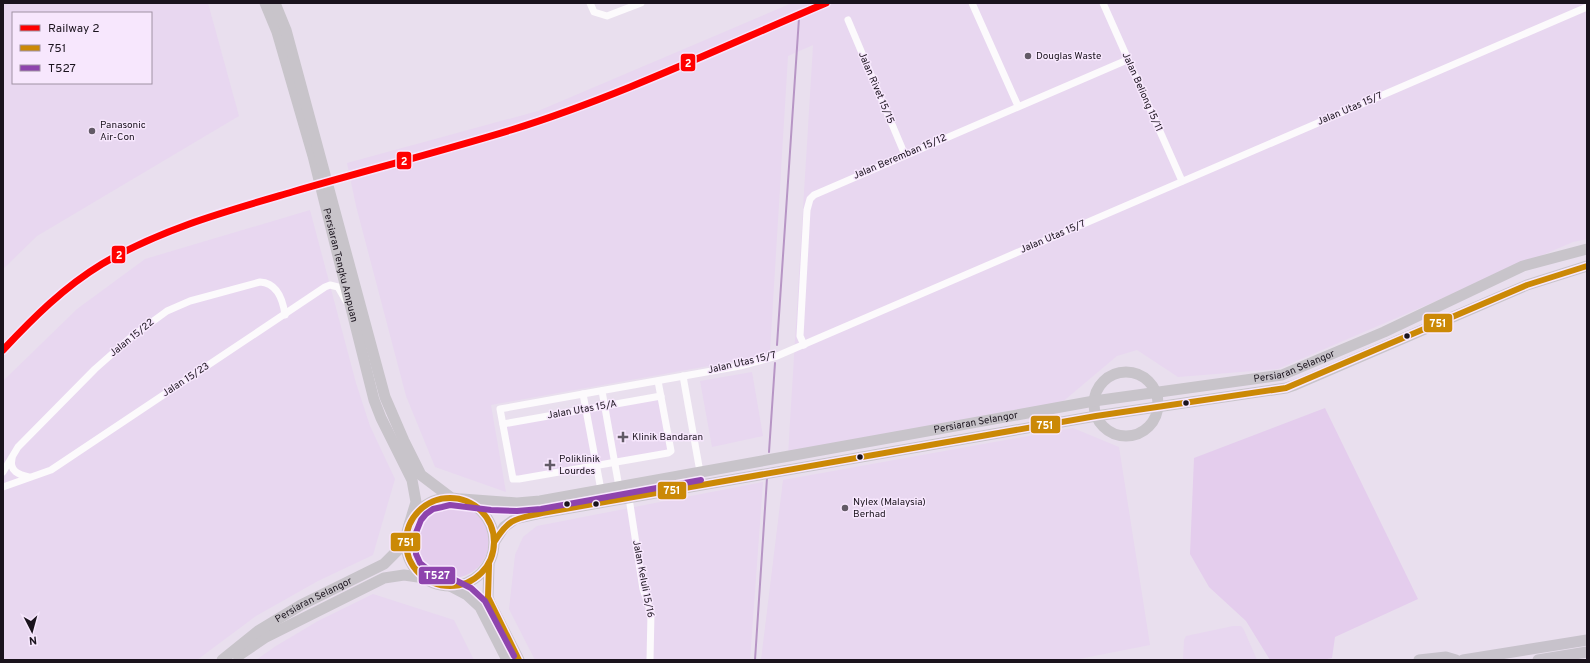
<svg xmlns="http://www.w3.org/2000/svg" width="1590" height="663" font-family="Overpass,sans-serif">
	<rect width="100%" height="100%" fill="#e9dfee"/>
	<g fill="#e8d7f0" fill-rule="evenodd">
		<path d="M 3,3 L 208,3 L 239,116 L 37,236 L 3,269 ZM 13,13 L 151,13 L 151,83 L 13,83 Z"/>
		<path d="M 792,3 L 1587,3 L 1587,239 L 1573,242 L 1278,369 L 1178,377 L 1137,350 L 1117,356 L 1060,404 L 788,455 L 813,45 L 788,56 L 770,352 L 759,357 L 491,405 L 506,492 L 435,467 L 406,396 L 356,206 L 347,163 L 538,111 Z"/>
		<path d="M 310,210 L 356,383 L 370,426 L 395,479 L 373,555 L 318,581 L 256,616 L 197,660 L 3,660 L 3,381 L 77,309 L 145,259 Z"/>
		<path d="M 752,372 L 763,436 L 712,447 L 700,381 Z"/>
		<path d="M 660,399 L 668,450 L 515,477 L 506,426 Z"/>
		<path d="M 1073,428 L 1119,447 L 1150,645 L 1074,660 L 761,660 L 783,480 Z"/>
		<path d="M 763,482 L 750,660 L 535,660 L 509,609 L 515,555 L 523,537 L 537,526 Z"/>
		<path d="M 373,594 L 454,620 L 474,660 L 256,660 L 276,646 L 318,621 Z"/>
		<path d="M 1233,626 L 1241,626 L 1244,630 L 1257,660 L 1183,660 L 1184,640 L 1186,636 Z"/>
	</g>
	<g fill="#e4cded">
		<path d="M 1325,408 L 1418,599 L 1335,637 L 1332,658 L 1322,660 L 1270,660 L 1246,621 L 1209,587 L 1190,554 L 1194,458 Z"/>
		<circle cx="452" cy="541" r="37"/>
	</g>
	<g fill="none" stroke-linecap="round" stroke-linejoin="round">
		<g stroke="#b795c5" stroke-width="2">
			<path d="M 777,345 L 799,18"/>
			<path d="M 769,452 L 775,363"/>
			<path d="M 755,660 L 767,478"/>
		</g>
		<g stroke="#fcfafc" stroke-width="7">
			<path d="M 590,3 L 594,12 L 607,16 L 641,3"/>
			<path d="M 972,3 L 1018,106"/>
			<path d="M 1103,3 L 1182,181"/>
			<path d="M 848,20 L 905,155"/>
			<path d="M 804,345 L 800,336 L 807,210 L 810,199 L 814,195 L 1127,60"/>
			<path d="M 683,376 L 700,472"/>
			<path d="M 658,381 L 671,451 L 668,453 L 519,479 L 513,479 L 500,409 L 583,394 L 594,392 L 740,366 L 777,356 L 1587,7"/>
			<path d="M 602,391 L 619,487"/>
			<path d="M 583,394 L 601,490"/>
			<path d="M 503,424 L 661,396"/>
			<path d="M 12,459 C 9,471 19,475 29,477"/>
			<path d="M 3,472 L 18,447 L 95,369 L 130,338 L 167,311 L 190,301 L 260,282 C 277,283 283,300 285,315"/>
			<path d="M 3,487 L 51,470 L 325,287 L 330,285 L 338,287 L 346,301"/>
			<path d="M 629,498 L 643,589 L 651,613 L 650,660"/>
		</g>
		<g stroke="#c8c4ca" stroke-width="11">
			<path id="s1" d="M 265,3 L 277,32 L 313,156 L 374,400 L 381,418 L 412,480 L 416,502 L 409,525"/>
			<path d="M 275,3 L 286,30 L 385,397 L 404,441 L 421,475 L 450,497"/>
			<circle cx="1126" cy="404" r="32"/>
			<circle cx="450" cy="542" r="44"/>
			<path id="s2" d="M 462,499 L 517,503 L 540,501 L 1094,401 L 1282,375 L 1384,332 L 1523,266 L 1587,249"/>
			<path d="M 495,541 L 504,527 L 515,519 L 542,513 L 1096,416 L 1286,388 L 1295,385 L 1527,285 L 1587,266"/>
			<path d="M 489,565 L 488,597 L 490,603 L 519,660"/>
			<path d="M 450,586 L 467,595 L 480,607 L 507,660"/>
			<path d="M 238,656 L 266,637 L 384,578 L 404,575 L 425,578"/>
			<path id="s3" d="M 222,660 L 258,631 L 301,605 L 384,564 L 406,542"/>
		</g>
		<g stroke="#c7c2cb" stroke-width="11">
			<path d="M 1419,660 L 1446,657 L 1456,660"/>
			<path d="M 1463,660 L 1587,640"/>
			<path d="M 1538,660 L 1587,652"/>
		</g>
		<defs>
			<g id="bus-1">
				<circle cx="450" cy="542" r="44"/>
				<path d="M 495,541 C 510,517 516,519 542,513 L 1096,416 L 1286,388 L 1527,285 L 1587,266"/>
				<path d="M 489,565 L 488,597 L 519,660"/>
			</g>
			<path id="bus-2" d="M 514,656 L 485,601 L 471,588 L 453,579 L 435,575 L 420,563 L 416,554 L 415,535 L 421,520 L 426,514 L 433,509 L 442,507 L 450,505 L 491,510 L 517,511 L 541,509 L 701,480"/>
		</defs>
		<use href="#bus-1" stroke="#f7e7fd" stroke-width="9"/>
		<use href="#bus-2" stroke="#f7e7fd" stroke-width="9"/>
		<use href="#bus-1" stroke="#cb8906" stroke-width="6"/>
		<use href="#bus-2" stroke="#8e44ad" stroke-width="6"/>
		<defs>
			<path id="rail-1" d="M 3,350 C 33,318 64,287 102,264 C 161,229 227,211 292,192 C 365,171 438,152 511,130 C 618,97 722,47 826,3"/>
		</defs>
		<use href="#rail-1" stroke="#f7e7fd" stroke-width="10"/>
		<use href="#rail-1" stroke="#f00" stroke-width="7"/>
	</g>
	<g fill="#625a66" stroke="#f7e7fd" stroke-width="1.5">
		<circle cx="1028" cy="56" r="4"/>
		<circle cx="92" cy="131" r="4"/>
		<path d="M621 431h4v4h4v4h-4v4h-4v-4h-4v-4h4z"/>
		<path d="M548 459h4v4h4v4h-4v4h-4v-4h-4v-4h4z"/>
		<circle cx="845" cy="508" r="4"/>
	</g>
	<g fill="#1a131d" stroke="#f7e7fd" stroke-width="1.5">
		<circle cx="1407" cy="336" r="3.5"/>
		<circle cx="1186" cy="403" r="3.5"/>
		<circle cx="860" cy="457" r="3.5"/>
		<circle cx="567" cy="504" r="3.5"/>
		<circle cx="596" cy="504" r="3.5"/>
	</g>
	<g text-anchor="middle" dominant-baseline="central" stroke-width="3" stroke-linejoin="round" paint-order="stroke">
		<g font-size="10" fill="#1a131d" stroke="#f7e7fd" text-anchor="start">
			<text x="1036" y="56">Douglas Waste</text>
			<text x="100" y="125">Panasonic<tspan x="100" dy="12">Air-Con</tspan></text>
			<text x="632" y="437">Klinik Bandaran</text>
			<text x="559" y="459">Poliklinik<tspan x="559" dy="12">Lourdes</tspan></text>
			<text x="853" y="502">Nylex (Malaysia)<tspan x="853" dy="12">Berhad</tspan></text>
		</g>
		<g font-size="10" fill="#1a131d" stroke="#f7e7fd">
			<text transform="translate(876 88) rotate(67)">Jalan Rivet 15/15</text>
			<text transform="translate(1142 92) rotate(66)">Jalan Beliong 15/11</text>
			<text transform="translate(1350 109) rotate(-23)">Jalan Utas 15/7</text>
			<text transform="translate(900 157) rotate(-23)">Jalan Beremban 15/12</text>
			<text transform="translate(1053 237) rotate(-23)">Jalan Utas 15/7</text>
			<text stroke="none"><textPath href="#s1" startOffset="273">Persiaran Tengku Ampuan</textPath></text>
			<text transform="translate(132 338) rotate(-39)">Jalan 15/22</text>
			<text transform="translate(742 363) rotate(-13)">Jalan Utas 15/7</text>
			<text stroke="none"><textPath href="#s2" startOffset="845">Persiaran Selangor</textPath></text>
			<text transform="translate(186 380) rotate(-33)">Jalan 15/23</text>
			<text transform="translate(582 410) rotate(-10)">Jalan Utas 15/A</text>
			<text stroke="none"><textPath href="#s2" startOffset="521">Persiaran Selangor</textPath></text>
			<text transform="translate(643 579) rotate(79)">Jalan Keluli 15/16</text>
			<text stroke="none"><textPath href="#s3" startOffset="110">Persiaran Selangor</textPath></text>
		</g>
	</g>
	<g stroke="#f7e7fd" stroke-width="1.5">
		<rect x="680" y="53" width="16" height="19" rx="4" fill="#f00"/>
		<rect x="396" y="151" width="16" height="19" rx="4" fill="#f00"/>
		<rect x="111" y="245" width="15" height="19" rx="4" fill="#f00"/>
		<rect x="1423" y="313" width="30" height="20" rx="4" fill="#cb8906"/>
		<rect x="1030" y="415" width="31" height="19" rx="4" fill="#cb8906"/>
		<rect x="657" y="481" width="30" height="19" rx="4" fill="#cb8906"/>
		<rect x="390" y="532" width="31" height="20" rx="4" fill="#cb8906"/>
		<rect x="418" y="566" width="38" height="19" rx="4" fill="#8e44ad"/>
	</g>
	<g font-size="11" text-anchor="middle" font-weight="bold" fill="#fff">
		<text x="688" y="67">2</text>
		<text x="404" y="165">2</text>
		<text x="119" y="259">2</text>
		<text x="1438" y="327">751</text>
		<text x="1045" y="429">751</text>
		<text x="672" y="494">751</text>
		<text x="406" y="546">751</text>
		<text x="437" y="579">T527</text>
	</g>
	<rect width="1590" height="663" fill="none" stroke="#1a131d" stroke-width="8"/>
	<rect x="12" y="12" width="140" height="72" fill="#f7e7fd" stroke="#9f92a3"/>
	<rect x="20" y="25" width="20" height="6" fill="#ff0000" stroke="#9f92a3"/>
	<text x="48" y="32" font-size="12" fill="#1a131d">Railway 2</text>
	<rect x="20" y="45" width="20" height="6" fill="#cb8906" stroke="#9f92a3"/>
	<text x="48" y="52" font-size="12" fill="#1a131d">751</text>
	<rect x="20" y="65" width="20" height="6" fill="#8e44ad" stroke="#9f92a3"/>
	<text x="48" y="72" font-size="12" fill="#1a131d">T527</text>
	<g transform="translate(32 631) rotate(174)" stroke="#f7e7fd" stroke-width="3" paint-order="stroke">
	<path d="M0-3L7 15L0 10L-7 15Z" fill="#1a131d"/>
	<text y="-6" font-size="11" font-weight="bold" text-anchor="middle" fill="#1a131d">N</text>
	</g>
</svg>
